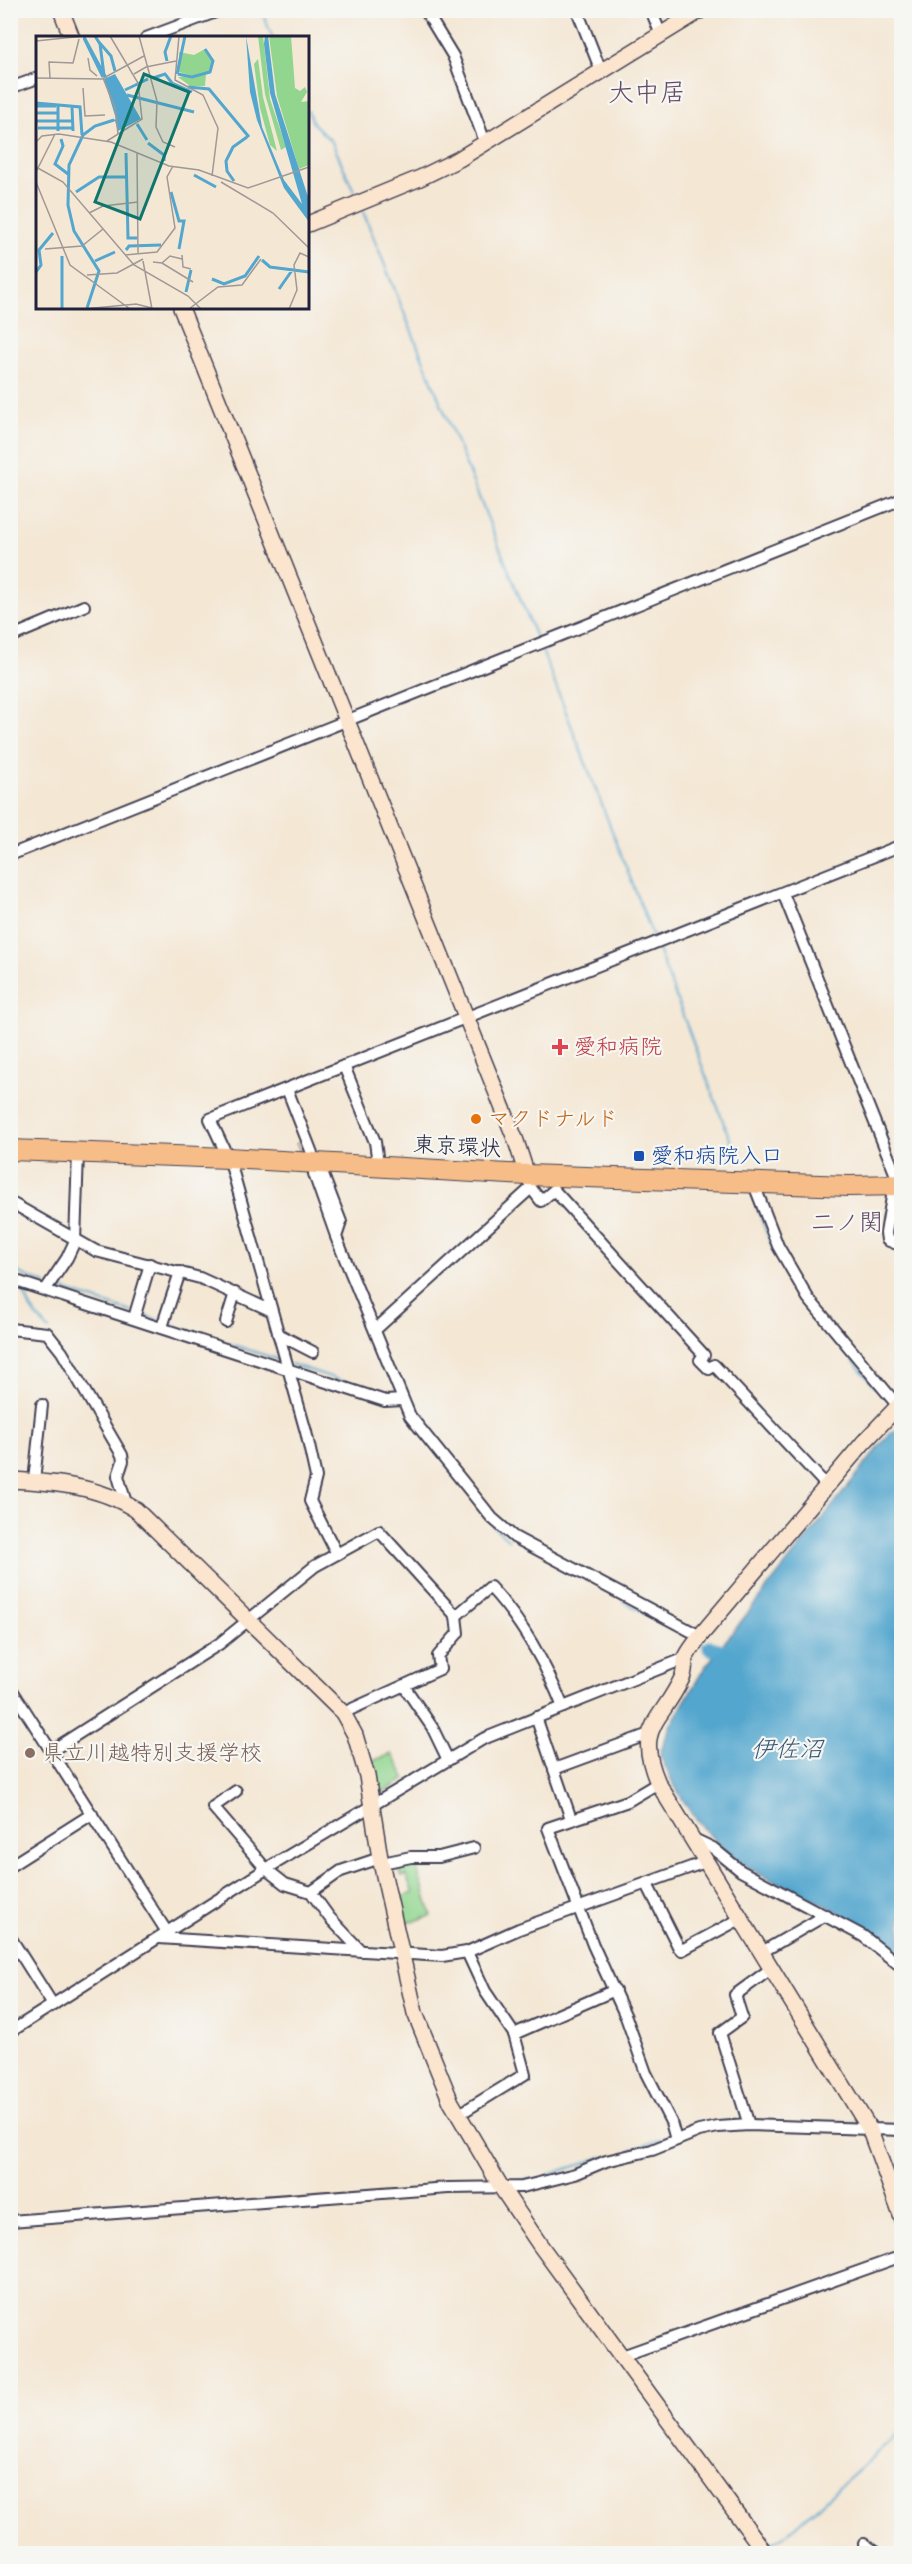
<svg xmlns="http://www.w3.org/2000/svg" width="912" height="2564" font-family="'Architects Daughter','Klee One',sans-serif">
	<rect width="100%" height="100%" fill="#f6f6f2"/>
	<filter id="ink" filterUnits="userSpaceOnUse"><feTurbulence type="fractalNoise" baseFrequency=".0167" numOctaves="2"/><feDisplacementMap in="SourceGraphic" scale="12" xChannelSelector="R" yChannelSelector="G"/><feConvolveMatrix kernelMatrix="1 2 1 2 8 2 1 2 1" color-interpolation-filters="sRGB"/></filter>
	<filter id="wash" filterUnits="userSpaceOnUse"><feTurbulence type="fractalNoise" baseFrequency=".008" numOctaves="4" result="noise"/><feDisplacementMap in="SourceGraphic" scale="24" xChannelSelector="R" yChannelSelector="G"/><feGaussianBlur stdDeviation="1.35" result="paint"/><feColorMatrix in="noise" values="0 0 0 0 0 0 0 0 0 0 0 0 0 0 0 0 0 1.4 0 .05"/><feComposite in="paint" operator="in"/></filter>
	<g filter="url(#wash)">
		<rect width="100%" height="100%" fill="#f4e7d4"/>
		<g fill="#91d58e" stroke="#5a7c64" stroke-width="1.5">
			<path d="M 392,1754 L 406,1779 L 379,1794 L 372,1761 Z"/>
			<path d="M 414,1860 L 432,1916 L 403,1924 L 397,1899 L 413,1893 L 406,1875 L 402,1877 L 399,1869 L 393,1870 L 390,1863 Z"/>
		</g>
		<path fill="#53a6ce" stroke="#3a6484" stroke-width="1.5" d="M 901,1428 L 901,1960 C 885,1946 869,1931 851,1920 C 824,1902 794,1891 765,1877 C 715,1851 680,1806 660,1754 L 670,1726 L 705,1667 L 890,1433 Z"/>
		<g fill="none" stroke-linecap="round" stroke-linejoin="round">
			<g stroke="#53a6ce" stroke-width="2">
				<path d="M 69,10 L 80,38"/>
				<path d="M 261,10 L 273,38"/>
				<path d="M 308,111 L 313,123 L 332,142 L 357,198"/>
				<path d="M 362,209 L 537,640"/>
				<path d="M 541,648 L 654,939"/>
				<path d="M 657,947 L 737,1158"/>
				<path d="M 751,1192 L 774,1252 L 785,1269"/>
				<path d="M 10,1265 L 21,1274 L 46,1284"/>
				<path d="M 51,1286 L 132,1312"/>
				<path d="M 22,1287 L 31,1309 L 49,1330"/>
				<path d="M 140,1314 L 160,1321"/>
				<path d="M 168,1324 L 283,1361"/>
				<path d="M 845,1351 L 876,1388"/>
				<path d="M 291,1364 L 382,1394"/>
				<path d="M 493,1526 L 509,1540"/>
				<path d="M 623,1601 L 692,1638"/>
				<path d="M 702,1643 L 710,1648"/>
				<path d="M 753,2120 L 768,2120"/>
				<path d="M 720,2122 L 744,2120"/>
				<path d="M 818,2122 L 858,2122"/>
				<path d="M 699,2126 L 714,2123"/>
				<path d="M 676,2134 L 694,2128"/>
				<path d="M 631,2150 L 671,2136"/>
				<path d="M 548,2175 L 603,2157"/>
				<path d="M 507,2182 L 531,2179"/>
				<path d="M 768,2546 L 795,2527 L 902,2430"/>
			</g>
			<path stroke="#53a6ce" stroke-width="15" d="M 710,1648 L 736,1654"/>
		</g>
	</g>
	<g filter="url(#ink)">
		<g fill="none" stroke-linecap="round" stroke-linejoin="round">
			<path stroke="#cac0b5" stroke-width="10" stroke-dasharray="10 5" stroke-linecap="butt" d="M 301,1141 L 311,1165"/>
			<defs>
				<g id="street">
					<path d="M 425,10 L 453,56 L 485,142"/>
					<path d="M 577,10 L 601,71"/>
					<path d="M 651,10 L 661,35"/>
					<path d="M 146,38 L 221,10"/>
					<path d="M 10,88 L 38,78"/>
					<path d="M 10,637 L 84,606"/>
					<path d="M 10,855 L 902,499"/>
					<path d="M 783,893 L 895,1173"/>
					<path d="M 344,1066 L 375,1142 L 377,1156"/>
					<path d="M 287,1089 L 312,1153"/>
					<path d="M 224,1149 L 210,1119 L 902,845"/>
					<path d="M 229,1158 L 306,1432 L 316,1477 L 310,1501 L 337,1554"/>
					<path d="M 318,1162 L 341,1222 L 336,1237 L 410,1416 L 492,1518 L 514,1537 L 700,1636"/>
					<path d="M 314,1174 L 336,1236"/>
					<path d="M 527,1175 L 531,1188 L 541,1201 L 554,1190 L 704,1355 L 700,1360 L 709,1369 L 714,1365 L 827,1486"/>
					<path d="M 753,1182 L 778,1246 L 808,1298 L 898,1406"/>
					<path d="M 894,1185 L 886,1233 L 887,1240 L 902,1246"/>
					<path d="M 10,1202 L 96,1251 L 200,1278 L 272,1311"/>
					<path d="M 10,1279 L 385,1401 L 402,1400"/>
					<path d="M 46,1289 L 67,1258 L 75,1241 L 78,1153"/>
					<path d="M 134,1318 L 150,1264"/>
					<path d="M 226,1322 L 235,1293"/>
					<path d="M 162,1327 L 180,1272"/>
					<path d="M 10,1329 L 47,1333 L 62,1352 L 122,1455 L 123,1461 L 118,1476 L 126,1503"/>
					<path d="M 375,1330 L 531,1188"/>
					<path d="M 278,1334 L 313,1352"/>
					<path d="M 34,1481 L 42,1405"/>
					<path d="M 456,1616 L 490,1587 C 522,1621 546,1665 563,1707"/>
					<path d="M 404,1686 L 432,1727 L 448,1760"/>
					<path d="M 10,1687 L 167,1932"/>
					<path d="M 536,1717 L 571,1819"/>
					<path d="M 51,1751 L 219,1644 L 315,1566 L 379,1531 L 456,1616 L 458,1633 L 438,1656 L 440,1669 L 343,1713"/>
					<path d="M 554,1769 L 649,1734"/>
					<path d="M 658,1783 L 628,1801 L 548,1828 L 593,1945 L 626,2017 L 646,2073 L 671,2122 L 676,2140"/>
					<path d="M 236,1791 L 213,1807 L 266,1869 L 285,1884 L 311,1892 L 329,1917 L 361,1951"/>
					<path d="M 694,1839 L 713,1848 L 741,1871 L 863,1936 L 902,1967"/>
					<path d="M 382,1863 L 411,1857 L 439,1857 L 474,1848"/>
					<path d="M 10,1866 L 92,1814"/>
					<path d="M 647,1884 L 679,1948 L 682,1950 L 740,1919"/>
					<path d="M 311,1892 L 341,1871 L 380,1858"/>
					<path d="M 10,1937 L 53,2005"/>
					<path d="M 159,1938 L 442,1956 L 467,1952 L 519,1929 L 705,1862"/>
					<path d="M 762,1952 L 826,1915"/>
					<path d="M 10,2032 L 266,1869 L 483,1739 L 686,1658"/>
					<path d="M 514,2034 L 615,1990"/>
					<path d="M 458,2115 L 525,2074 L 514,2034 L 485,1991 L 467,1952"/>
					<path d="M 749,2125 L 720,2033 L 742,2017 L 735,1995 L 772,1968"/>
					<path d="M 10,2221 L 448,2188 L 522,2187 L 575,2174 L 606,2161 L 652,2150 L 699,2131 L 718,2127 L 749,2125 L 902,2130"/>
					<path d="M 622,2356 L 902,2256"/>
					<path d="M 864,2544 L 879,2554"/>
				</g>
				<g id="secondary">
					<path d="M 61,10 L 72,38"/>
					<path d="M 308,224 L 420,178 L 459,159 L 701,10"/>
					<path d="M 181,308 L 516,1141 L 527,1175"/>
					<path d="M 902,1402 L 863,1443 L 700,1636 C 696,1643 687,1652 685,1660 C 684,1666 685,1672 682,1678 C 660,1724 634,1727 658,1783 L 869,2128 L 902,2218"/>
					<path d="M 10,1480 C 53,1482 100,1486 136,1510 L 343,1713 L 355,1735 L 367,1776 L 380,1858 L 415,2013 L 451,2102 L 501,2187 L 540,2245 L 766,2554"/>
				</g>
				<path id="highway" d="M 10,1150 L 229,1158 L 527,1175 L 849,1186 L 902,1185"/>
			</defs>
			<use href="#street" stroke="#424052" stroke-width="14"/>
			<use href="#secondary" stroke="#424052" stroke-width="18"/>
			<use href="#highway" stroke="#424052" stroke-width="22"/>
			<use href="#street" stroke="#fff" stroke-width="10"/>
			<use href="#secondary" stroke="#fce5cf" stroke-width="15"/>
			<use href="#highway" stroke="#f7bd88" stroke-width="20"/>
		</g>
	</g>
	<path fill="#e0444e" stroke="#f6f6f2" stroke-width="2" d="M557 1038h6v6h6v6h-6v6h-6v-6h-6v-6h6z"/>
	<circle fill="#e8710a" stroke="#f6f6f2" stroke-width="2" cx="476" cy="1119" r="6"/>
	<rect fill="#1a4fb4" stroke="#f6f6f2" stroke-width="2" x="633" y="1150" width="12" height="12" rx="3"/>
	<circle fill="#8d6e63" stroke="#f6f6f2" stroke-width="2" cx="30" cy="1753" r="6"/>
	<g text-anchor="middle" dominant-baseline="central" stroke-width="4.5" stroke-linejoin="round" paint-order="stroke">
		<g font-size="22" fill="#be3a42" stroke="#f6f6f2" text-anchor="start">
			<text x="574" y="1047">愛和病院</text>
		</g>
		<g font-size="22" fill="#c56008" stroke="#f6f6f2" text-anchor="start">
			<text x="488" y="1119">マクドナルド</text>
		</g>
		<g font-size="22" fill="#22223b" stroke="#f6f6f2">
			<text transform="translate(457 1147) rotate(3)">東京環状</text>
		</g>
		<g font-size="22" fill="#164399" stroke="#f6f6f2" text-anchor="start">
			<text x="651" y="1156">愛和病院入口</text>
		</g>
		<g font-size="22" fill="#785e54" stroke="#f6f6f2" text-anchor="start">
			<text x="42" y="1753">県立川越特別支援学校</text>
		</g>
		<g font-size="24" fill="#654964" stroke="#f6f6f2">
			<text x="847" y="1223">二ノ関</text>
		</g>
		<g font-size="24" font-style="italic" fill="#365776" stroke="#f6f6f2">
			<text x="787" y="1750">伊佐沼</text>
		</g>
		<g font-size="26" fill="#654964" stroke="#f6f6f2">
			<text x="647" y="93">大中居</text>
		</g>
	</g>
	<g transform="translate(36 36)">
		<rect width="273" height="273" fill="#f4e7d4"/>
		<path d="M 222,0 L 227,0 L 234,63 L 250,111 L 245,114 L 229,58 ZM 233,0 L 255,0 L 259,52 L 264,55 L 269,51 L 271,56 L 265,66 L 273,65 L 273,129 L 263,133 L 241,60 ZM 169,13 L 176,25 L 174,35 L 157,40 L 143,36 L 143,16 L 158,19 ZM 222,23 L 227,61 L 241,115 L 234,109 L 224,72 L 218,28 ZM 170,38 L 169,50 L 154,50 L 142,41 Z" fill="#91d58e"/>
		<path d="M 210,0 L 226,91 L 248,144 L 266,168 L 234,57 L 228,8 L 229,0 L 232,0 L 239,58 L 273,164 L 273,186 L 248,152 L 221,84 L 214,56 ZM 79,38 L 105,83 L 82,95 L 79,85 L 74,85 L 80,83 L 68,43 Z" fill="#53a6ce"/>
		<path fill="none" stroke="#53a6ce" stroke-width="3" d="M 59,0 L 64,8 L 68,39M 48,1 L 70,42M 48,2 L 67,41M 62,5 L 75,20 L 79,35M 131,25 L 129,16 L 135,0M 141,38 L 149,0M 142,38 L 156,41 L 174,36 L 177,25 L 169,13M 117,42 L 129,38 L 136,47 L 156,56M 152,51 L 173,53 L 213,101M 89,54 L 112,43M 91,59 L 158,76M 0,67 L 44,71 L 46,99M 0,70 L 20,70M 36,71 L 37,95M 0,77 L 22,77M 0,85 L 36,85M 101,88 L 111,104M 2,92 L 36,92M 22,95 L 22,70M 25,103 L 27,110 L 19,128 L 32,138M 112,107 L 128,119 L 128,125M 90,117 L 92,202 L 101,202M 158,139 L 180,151M 198,145 L 191,135 L 190,125 L 197,111 L 211,101M 40,156 L 63,141 L 90,141M 135,156 L 143,185 L 148,185 L 143,213M 90,214 L 93,210 L 125,209M 26,220 L 26,273M 226,224 L 234,231 L 273,236M 59,225 L 79,216M 0,236 L 5,229 L 3,214 L 17,197M 176,243 L 188,248 L 209,240 L 223,220M 243,253 L 257,233M 150,256 L 155,234M 51,272 L 63,235 L 38,195 L 32,169 L 33,129 L 47,99 L 59,90 L 78,84"/>
		<path fill="none" stroke="#a09897" stroke-width="1.5" d="M 103,0 L 121,65 L 120,91 L 127,106 L 139,111M 143,0 L 139,44 L 167,59 L 182,92 L 176,140M 0,5 L 48,0M 52,22 L 54,34 L 61,40M 98,38 L 110,31 L 140,25M 0,42 L 66,43 L 108,20M 14,42 L 13,26 L 37,27 L 43,3M 67,42 L 79,72 L 82,98M 47,52 L 49,80 L 69,79M 71,105 L 106,83 L 102,47 L 74,0M 0,106 L 6,100 L 23,98 L 75,106 L 133,130 L 163,134 L 212,152 L 273,131M 101,117 L 102,217M 0,131 L 27,146 L 98,229 L 152,260 L 165,273M 0,136 L 19,98M 0,146 L 34,229 L 94,273M 185,146 L 237,177 L 273,212M 53,177 L 67,170 L 102,166M 9,213 L 46,210 L 67,193M 89,219 L 121,216 L 139,192 L 131,141 L 137,130M 146,219 L 147,231 L 155,233M 107,225 L 116,273M 117,226 L 126,227 L 157,246M 126,227 L 134,220 L 146,223M 51,239 L 81,237 L 107,223M 48,273 L 100,268 L 116,272M 153,273 L 182,251 L 206,249 L 225,223M 253,273 L 261,254 L 258,229 L 264,217 L 273,221"/>
		<path fill="#0f766e" fill-opacity="0.15" stroke="#0f766e" stroke-width="3" d="M 108,38 L 153,56 L 104,183 L 59,166 Z"/>
		<rect width="273" height="273" fill="none" stroke="#22223b" stroke-width="3"/>
	</g>
	<rect width="912" height="2564" fill="none" stroke="#f6f6f2" stroke-width="36"/>
</svg>
